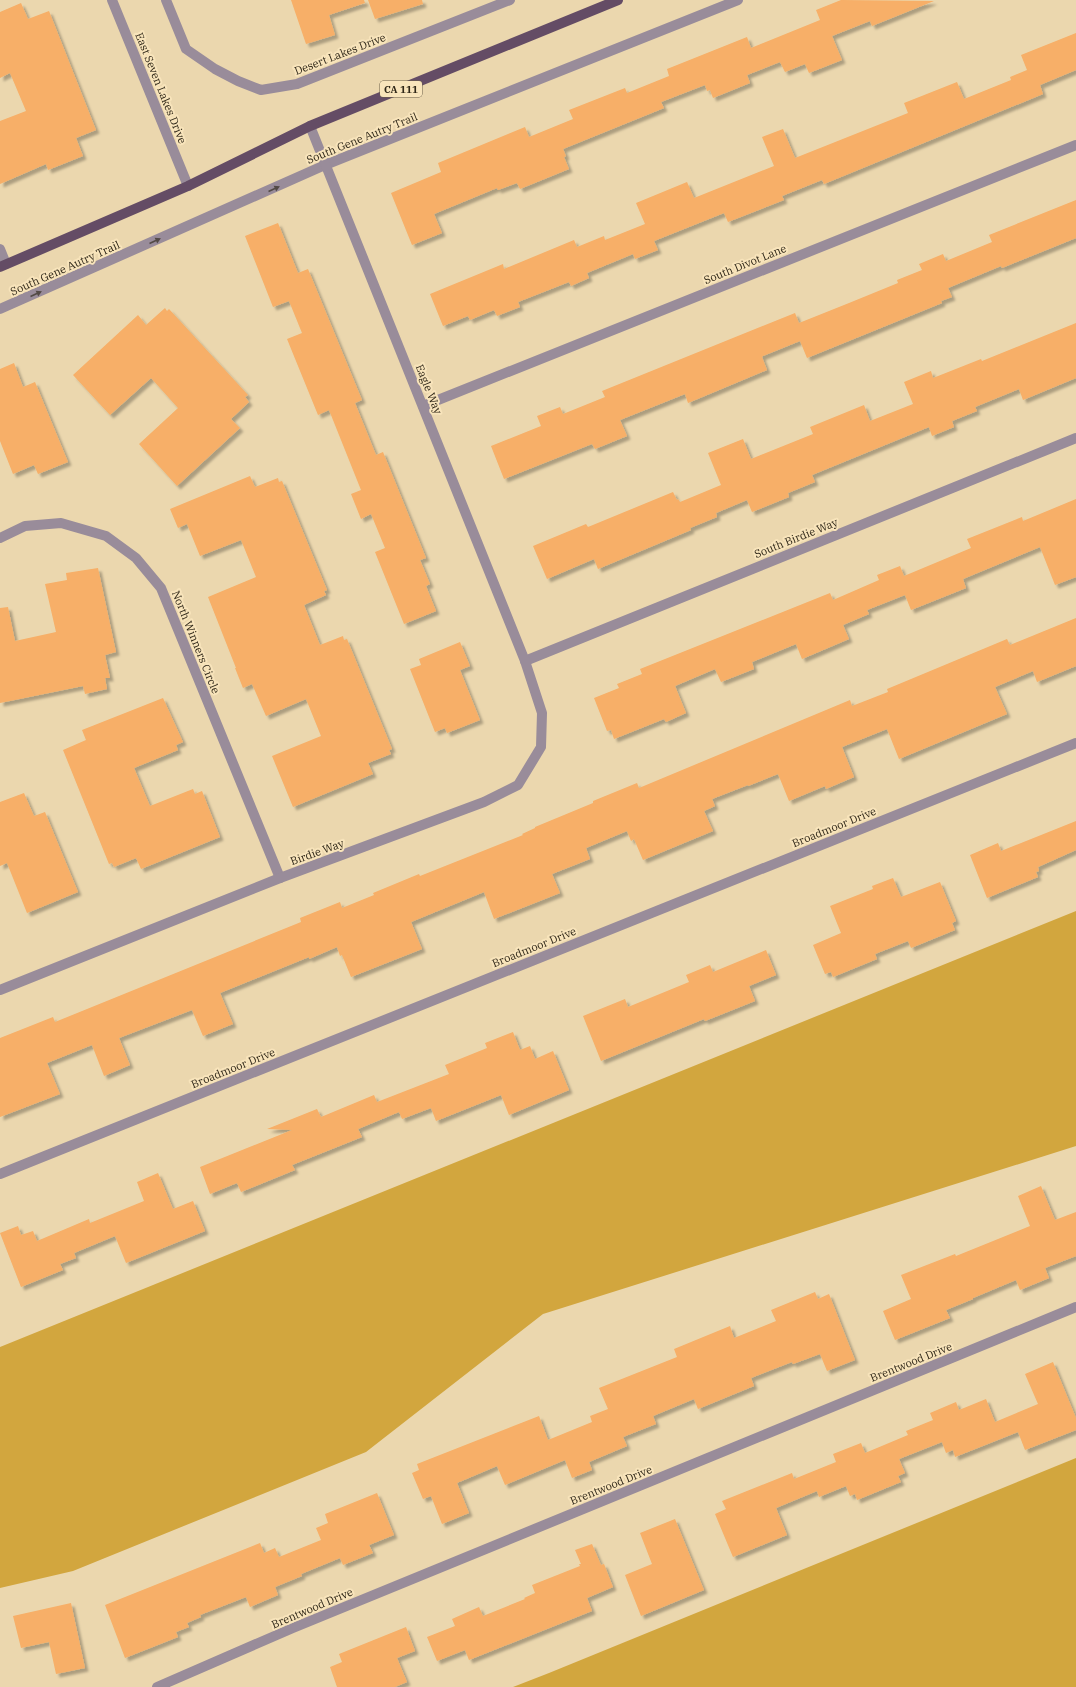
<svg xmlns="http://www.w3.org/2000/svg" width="1076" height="1687" font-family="'IBM Plex Serif',serif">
	<defs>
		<filter id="shadow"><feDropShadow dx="3.5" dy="3.5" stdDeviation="1" flood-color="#0004"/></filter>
	</defs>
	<rect width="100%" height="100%" fill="#ebd7ae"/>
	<g fill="#d2a63e">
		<path d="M 1076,911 L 1076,1146 L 543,1314 L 366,1452 L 73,1571 L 0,1588 L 0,1347 Z"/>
		<path d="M 1076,1458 L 1076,1687 L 513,1687 L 549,1673 Z"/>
	</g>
	<g fill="#f7af67" filter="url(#shadow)">
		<path d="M 291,0 L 364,0 L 365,3 L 329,15 L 335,35 L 306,44 Z"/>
		<path d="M 368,0 L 422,0 L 423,4 L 375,19 Z"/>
		<path d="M 841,0 L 934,1 L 872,26 L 870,21 L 832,36 L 842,60 L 809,73 L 805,64 L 785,72 L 780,62 L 747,75 L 750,83 L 713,98 L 710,90 L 707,91 L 705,85 L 661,102 L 664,108 L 563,149 L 566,156 L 564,157 L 569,169 L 520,189 L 517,183 L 498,190 L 497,188 L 434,214 L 442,233 L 412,245 L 391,193 L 441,172 L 438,163 L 525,127 L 529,137 L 573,119 L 569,110 L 625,88 L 627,93 L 669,76 L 667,69 L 747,37 L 751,48 L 820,20 L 816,10 Z"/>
		<path d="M 21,3 L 28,19 L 49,11 L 96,130 L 76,138 L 83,156 L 48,170 L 46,164 L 0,184 L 0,121 L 26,111 L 10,73 L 0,78 L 0,12 Z"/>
		<path d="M 1076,33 L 1076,70 L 1040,85 L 1043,94 L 824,184 L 822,180 L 782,196 L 784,200 L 728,222 L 724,213 L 654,241 L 658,250 L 635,259 L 633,254 L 587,273 L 589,278 L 571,286 L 569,282 L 518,302 L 520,307 L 497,316 L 494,310 L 470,320 L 468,316 L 443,326 L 430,294 L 503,264 L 504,269 L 574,240 L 577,247 L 604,236 L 605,240 L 645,224 L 636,203 L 687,182 L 694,198 L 774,166 L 762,137 L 783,129 L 795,158 L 908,113 L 904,103 L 957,82 L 964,99 L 1011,80 L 1010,77 L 1027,70 L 1021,55 Z"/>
		<path d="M 1076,200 L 1076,238 L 1002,268 L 1001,266 L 948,288 L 952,297 L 941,301 L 942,303 L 807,358 L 800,341 L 763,356 L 762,357 L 767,370 L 688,403 L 685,394 L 620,420 L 627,436 L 595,449 L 592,444 L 504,479 L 491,446 L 541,426 L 537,416 L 560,407 L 563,414 L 605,397 L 602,391 L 795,313 L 799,323 L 849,303 L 898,283 L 897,280 L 922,270 L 919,264 L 943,254 L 946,261 L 992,242 L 989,235 Z"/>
		<path d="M 278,223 L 298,273 L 308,269 L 362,400 L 355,403 L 376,455 L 383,452 L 426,558 L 420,560 L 430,584 L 426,586 L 436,611 L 404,624 L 375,552 L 385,548 L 371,514 L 361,519 L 351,494 L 361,490 L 329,410 L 318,415 L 287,339 L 302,333 L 289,301 L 273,307 L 245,236 Z"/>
		<path d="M 165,308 L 167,311 L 169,309 L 248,395 L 245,397 L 249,402 L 231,419 L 240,428 L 177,486 L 139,444 L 178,408 L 151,378 L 110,415 L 73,375 L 138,315 L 146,325 Z"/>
		<path d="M 1076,323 L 1076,378 L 1023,400 L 1019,389 L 975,407 L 977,411 L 952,421 L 954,427 L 932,436 L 929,427 L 812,475 L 815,482 L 788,493 L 789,497 L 752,512 L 747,500 L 716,513 L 717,517 L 690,528 L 691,530 L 598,569 L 594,559 L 547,579 L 533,546 L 586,524 L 588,527 L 673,492 L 677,500 L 678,499 L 680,502 L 721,485 L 708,453 L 743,439 L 751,459 L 813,434 L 810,427 L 864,405 L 870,421 L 913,404 L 904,382 L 931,371 L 933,378 L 981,359 L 982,361 Z"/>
		<path d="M 14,363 L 23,387 L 35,382 L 68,462 L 38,474 L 34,465 L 13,474 L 0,441 L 0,369 Z"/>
		<path d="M 250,476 L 255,487 L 278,478 L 279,482 L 282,481 L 327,590 L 324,591 L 326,595 L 304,605 L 320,645 L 343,636 L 344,640 L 347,639 L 392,749 L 389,750 L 391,754 L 368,763 L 373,774 L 293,807 L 272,756 L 321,736 L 306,699 L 266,716 L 252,684 L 243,688 L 235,668 L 236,668 L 208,597 L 256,577 L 241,540 L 200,556 L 187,524 L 178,528 L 170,509 Z"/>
		<path d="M 1076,499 L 1076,577 L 1055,585 L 1040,547 L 963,579 L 966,588 L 911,610 L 905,595 L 867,610 L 869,614 L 843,625 L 849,639 L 802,659 L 796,644 L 752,662 L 754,669 L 721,682 L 715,669 L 675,686 L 686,713 L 666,722 L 664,719 L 614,739 L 611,730 L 607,731 L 594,698 L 619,688 L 617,684 L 642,674 L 640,669 L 830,593 L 833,600 L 879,580 L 877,575 L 900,566 L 904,576 L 971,548 L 967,539 L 1022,517 L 1023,521 Z"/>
		<path d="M 98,568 L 116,652 L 105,655 L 110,678 L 105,678 L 107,689 L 85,694 L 83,686 L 0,703 L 0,608 L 8,607 L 15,641 L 56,632 L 45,584 L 67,580 L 66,573 Z"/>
		<path d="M 1076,618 L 1076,666 L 1037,682 L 1033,671 L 995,687 L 1007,714 L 899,759 L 887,729 L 842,747 L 854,777 L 826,789 L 825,786 L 789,801 L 778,774 L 748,786 L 748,785 L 712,799 L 715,806 L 704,811 L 713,831 L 643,860 L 634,839 L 631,841 L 627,831 L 586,848 L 590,859 L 552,874 L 560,893 L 494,919 L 484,892 L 411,922 L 422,949 L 351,977 L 342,955 L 340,956 L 337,947 L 309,959 L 309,957 L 220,993 L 233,1024 L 203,1036 L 192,1010 L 119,1038 L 130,1065 L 104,1076 L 92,1045 L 47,1063 L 60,1094 L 0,1117 L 0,1038 L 53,1017 L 55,1022 L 301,922 L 300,918 L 340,902 L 342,908 L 374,895 L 373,893 L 419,874 L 420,876 L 523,835 L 522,834 L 535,828 L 535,827 L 593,803 L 593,801 L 637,783 L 639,788 L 850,700 L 852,706 L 888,692 L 887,689 L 1007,639 L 1010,645 Z"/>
		<path d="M 460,642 L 470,666 L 460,670 L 480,720 L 447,733 L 445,728 L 435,732 L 410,669 L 421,665 L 419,659 Z"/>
		<path d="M 163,698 L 183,742 L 176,745 L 178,750 L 134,768 L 150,806 L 193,789 L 195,794 L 202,791 L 220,837 L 141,869 L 136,858 L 114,867 L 112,863 L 109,864 L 63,750 L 86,740 L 82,730 Z"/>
		<path d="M 24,793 L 34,816 L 45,812 L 78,892 L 27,913 L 7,863 L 0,866 L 0,802 Z"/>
		<path d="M 1076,821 L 1076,850 L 1038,867 L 1039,871 L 1036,872 L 1038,877 L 987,898 L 970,855 L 998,843 L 1001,851 Z"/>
		<path d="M 893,878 L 901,897 L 940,882 L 956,921 L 952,923 L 955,930 L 911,948 L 908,941 L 875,954 L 877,959 L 833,977 L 831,972 L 825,974 L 813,945 L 841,933 L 830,906 L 873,889 L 872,886 Z"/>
		<path d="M 766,950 L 776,975 L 749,986 L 755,1001 L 705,1021 L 704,1019 L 601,1061 L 583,1016 L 625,999 L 628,1007 L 689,982 L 686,975 L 710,965 L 713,972 Z"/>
		<path d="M 513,1032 L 520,1050 L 530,1046 L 535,1059 L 553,1051 L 569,1090 L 509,1115 L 501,1095 L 436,1121 L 431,1108 L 402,1119 L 399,1112 L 358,1129 L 362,1137 L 292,1165 L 295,1170 L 241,1192 L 237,1183 L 210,1194 L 200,1167 L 292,1130 L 267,1129 L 317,1109 L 321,1117 L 374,1095 L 377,1102 L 449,1074 L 445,1065 L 487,1048 L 485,1043 Z"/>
		<path d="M 158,1173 L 173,1209 L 193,1201 L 205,1231 L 126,1263 L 115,1236 L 74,1253 L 76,1258 L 60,1264 L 63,1270 L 21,1287 L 0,1233 L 18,1226 L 21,1235 L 33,1231 L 37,1241 L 89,1219 L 90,1223 L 144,1201 L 137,1182 Z"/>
		<path d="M 1041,1186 L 1055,1220 L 1076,1212 L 1076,1256 L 1045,1268 L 1049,1278 L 1020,1290 L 1016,1280 L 973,1298 L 973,1299 L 946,1310 L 950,1318 L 895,1340 L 883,1311 L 911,1299 L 901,1275 L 955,1254 L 956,1256 L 1030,1226 L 1018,1196 Z"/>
		<path d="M 815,1292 L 818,1299 L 829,1294 L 855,1360 L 827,1371 L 820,1354 L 793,1364 L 792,1362 L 751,1378 L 754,1386 L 698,1409 L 694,1399 L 653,1416 L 656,1424 L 623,1437 L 627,1446 L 589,1462 L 592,1470 L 572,1478 L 565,1460 L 505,1485 L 497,1466 L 457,1483 L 469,1513 L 442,1524 L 431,1496 L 423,1499 L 412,1473 L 419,1470 L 417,1464 L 539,1416 L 548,1440 L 592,1422 L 590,1416 L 608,1409 L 599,1388 L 677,1357 L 674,1349 L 730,1326 L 734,1338 L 776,1321 L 771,1310 Z"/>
		<path d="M 1053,1362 L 1076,1418 L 1076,1430 L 1025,1450 L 1018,1432 L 955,1457 L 953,1450 L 946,1453 L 942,1442 L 899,1459 L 905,1473 L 898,1476 L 901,1482 L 857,1500 L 855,1494 L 850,1496 L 846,1486 L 819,1497 L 817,1491 L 776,1508 L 787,1535 L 733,1557 L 715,1514 L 726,1509 L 722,1501 L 792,1473 L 794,1479 L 836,1462 L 833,1454 L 861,1443 L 865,1453 L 908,1435 L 906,1431 L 933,1420 L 930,1413 L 956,1402 L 959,1410 L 986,1399 L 995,1422 L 1038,1404 L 1025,1374 Z"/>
		<path d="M 377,1493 L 394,1535 L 369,1545 L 373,1553 L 343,1565 L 340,1558 L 301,1574 L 302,1576 L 275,1587 L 278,1595 L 250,1607 L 246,1597 L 200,1615 L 201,1617 L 187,1623 L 189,1627 L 176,1632 L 178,1637 L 125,1658 L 105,1605 L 260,1543 L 264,1553 L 275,1548 L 279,1557 L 321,1540 L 316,1528 L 328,1523 L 325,1514 Z"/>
		<path d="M 675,1519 L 704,1590 L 641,1616 L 625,1575 L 652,1564 L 640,1533 Z"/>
		<path d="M 592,1544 L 601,1565 L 604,1564 L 613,1587 L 587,1598 L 592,1611 L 469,1660 L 465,1650 L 437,1661 L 427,1637 L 455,1626 L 452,1619 L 479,1607 L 483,1616 L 525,1599 L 524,1598 L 535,1593 L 532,1585 L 580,1566 L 579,1564 L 581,1564 L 575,1550 Z"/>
		<path d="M 71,1603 L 85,1668 L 56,1674 L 49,1642 L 21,1648 L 13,1616 Z"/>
		<path d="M 406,1627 L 415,1651 L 397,1658 L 407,1682 L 395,1687 L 337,1687 L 330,1667 L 342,1662 L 339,1654 Z"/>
	</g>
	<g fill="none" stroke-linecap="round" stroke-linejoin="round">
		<g stroke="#998c9a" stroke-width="10">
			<path d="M 112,0 L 188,186"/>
			<path d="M 166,0 L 186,49 L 215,69 L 238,81 L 261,90 L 297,84 L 510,0"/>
			<path d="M 0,249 L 6,264"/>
			<path d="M 0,309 L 325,165 L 738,0"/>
			<path d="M 423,406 L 1076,145"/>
			<path d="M 0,538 L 25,526 L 61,523 L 106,536 L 136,558 L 161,588 L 280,878"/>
			<path d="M 525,661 L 1076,438"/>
			<path d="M 0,990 L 280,878 L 484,802 L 518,785 L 541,747 L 542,713 L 525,661 L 310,126"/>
			<path d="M 0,1174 L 1076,743"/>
			<path d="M 157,1687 L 293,1628 L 1076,1307"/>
		</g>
		<path stroke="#644c65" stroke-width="10" d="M 0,267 L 188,186 L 310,126 L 618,0"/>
	</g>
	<defs><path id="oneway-solid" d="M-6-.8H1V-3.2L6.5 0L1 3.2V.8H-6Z"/></defs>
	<g fill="#534a45">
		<use href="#oneway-solid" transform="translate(274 189) rotate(-24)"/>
		<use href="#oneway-solid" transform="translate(155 241) rotate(-24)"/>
		<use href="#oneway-solid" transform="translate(36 294) rotate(-24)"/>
	</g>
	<g text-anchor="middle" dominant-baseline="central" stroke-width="4" stroke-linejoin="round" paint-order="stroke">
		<rect fill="#f8e4bb" stroke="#6b5f48" stroke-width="1" x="380" y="81" width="42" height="16" rx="3"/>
		<g font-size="10" font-weight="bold" fill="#2e2617">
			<text x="401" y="89">CA 111</text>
		</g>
		<g font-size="11" fill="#2e2617" stroke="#f8e4bb">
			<text transform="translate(340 54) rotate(-21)">Desert Lakes Drive</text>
			<text transform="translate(161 88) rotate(68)">East Seven Lakes Drive</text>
			<text transform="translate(362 138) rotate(-22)">South Gene Autry Trail</text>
			<text transform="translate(745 264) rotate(-22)">South Divot Lane</text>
			<text transform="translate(65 268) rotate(-24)">South Gene Autry Trail</text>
			<text transform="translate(429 389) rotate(68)">Eagle Way</text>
			<text transform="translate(796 538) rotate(-22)">South Birdie Way</text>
			<text transform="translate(196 642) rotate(68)">North Winners Circle</text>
			<text transform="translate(834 827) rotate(-22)">Broadmoor Drive</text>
			<text transform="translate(317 852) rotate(-20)">Birdie Way</text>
			<text transform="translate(534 947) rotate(-22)">Broadmoor Drive</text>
			<text transform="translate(233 1068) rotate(-22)">Broadmoor Drive</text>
			<text transform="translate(911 1362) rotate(-22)">Brentwood Drive</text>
			<text transform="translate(611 1485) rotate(-22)">Brentwood Drive</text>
			<text transform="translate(312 1608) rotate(-23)">Brentwood Drive</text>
		</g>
	</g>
</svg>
